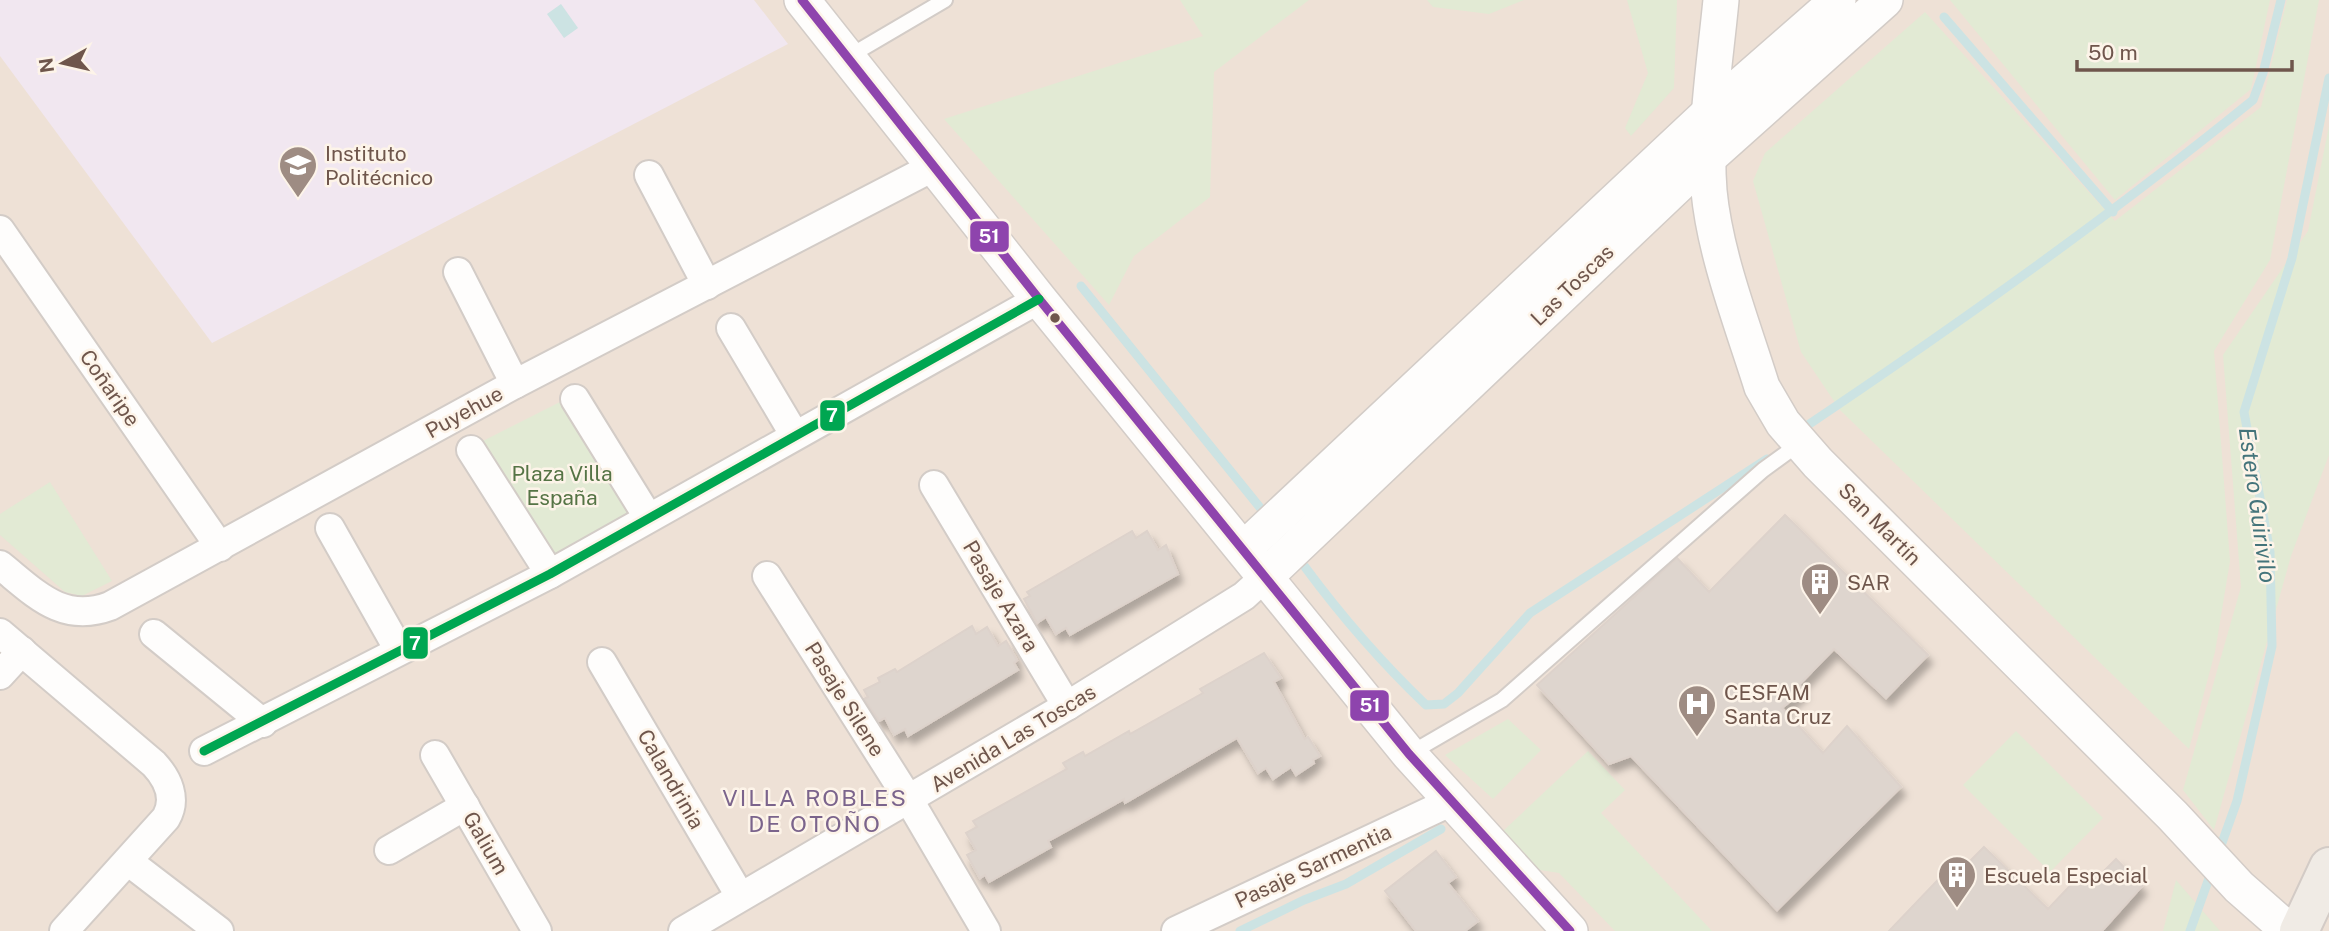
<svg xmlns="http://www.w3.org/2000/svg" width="2329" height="931" font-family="'Public Sans',sans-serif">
	<defs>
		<filter id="shadow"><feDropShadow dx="4.5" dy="8" stdDeviation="3.5" flood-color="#0004"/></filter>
	</defs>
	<rect width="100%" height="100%" fill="#f5efe8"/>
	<rect fill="#eee1d6" x="0" y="0" width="2329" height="931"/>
	<path fill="#f1e7f0" d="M 0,0 L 754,0 L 788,44 L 212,343 L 0,56 Z"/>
	<g fill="#e2ead4">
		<path d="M 1180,0 L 1309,0 L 1214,72 L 1210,197 L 1134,256 L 1109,305 L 944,119 L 1203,36 Z"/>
		<path d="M 1427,0 L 1524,0 L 1489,14 L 1433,7 Z"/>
		<path d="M 1627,0 L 1677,0 L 1674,88 L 1631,136 L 1625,128 L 1648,73 Z"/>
		<path d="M 1950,0 L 2270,0 L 2251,89 L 2115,200 Z"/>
		<path d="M 2287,0 L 2319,0 L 2270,260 L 2214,351 L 2230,561 L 2215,652 L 2189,749 L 1840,410 L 1801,352 L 1753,181 L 1765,153 L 1925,12 L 2115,221 L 2261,107 Z"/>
		<path d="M 2329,126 L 2329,455 L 2291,556 L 2214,830 L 2183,790 L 2241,587 L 2223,355 L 2308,231 Z"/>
		<path d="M 564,400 L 634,512 L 561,558 L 554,555 L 479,443 Z"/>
		<path d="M 50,482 L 112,581 L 82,596 L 65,592 L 0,535 L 0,514 Z"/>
		<path d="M 1508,719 L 1541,750 L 1493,799 L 1445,755 Z"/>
		<path d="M 2016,731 L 2103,818 L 2050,872 L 1963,785 Z"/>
		<path d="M 1588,751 L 1625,790 L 1601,813 L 1712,931 L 1615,931 L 1559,873 L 1540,870 L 1502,832 Z"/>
		<path d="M 2176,880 L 2220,931 L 2163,931 Z"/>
	</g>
	<path fill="#cce3e3" d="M 561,4 L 578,28 L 564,38 L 547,14 Z"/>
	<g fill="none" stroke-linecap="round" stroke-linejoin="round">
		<g stroke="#cce3e3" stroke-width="9">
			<path d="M 1944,17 L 2113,212"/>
			<path d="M 1081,286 L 1262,510"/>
			<path d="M 1802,429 C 1957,325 2108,218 2253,100 L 2263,73 L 2281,0"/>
			<path d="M 1305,567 C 1342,617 1381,662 1426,705 L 1444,704 L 1458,693 L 1530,613 L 1767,459"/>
			<path d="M 2218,854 L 2237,801 L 2272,646 L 2270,552 L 2244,412 L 2292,258 L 2329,78"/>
			<path d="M 1240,931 L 1304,900 L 1346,884 L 1441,829"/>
			<path d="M 2190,931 L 2212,870"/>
		</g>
	</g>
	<g fill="#ded5ce" stroke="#ddd2cb" stroke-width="2" filter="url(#shadow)">
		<path d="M 1785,515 L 1928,655 L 1886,698 L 1834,649 L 1799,685 L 1804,690 L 1782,708 L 1823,753 L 1847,726 L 1901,787 L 1777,910 L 1631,756 L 1609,764 L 1537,685 L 1677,558 L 1709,592 Z"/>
		<path d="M 1132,531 L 1136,538 L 1147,531 L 1158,550 L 1166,545 L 1178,574 L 1070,635 L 1066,628 L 1056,634 L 1046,617 L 1037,623 L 1024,599 L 1030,596 L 1027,592 Z"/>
		<path d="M 972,626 L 976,634 L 987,627 L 998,646 L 1006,641 L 1017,660 L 1014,663 L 1018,670 L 908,736 L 905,729 L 894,735 L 885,718 L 879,721 L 864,699 L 868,697 L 864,690 L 880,682 L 878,678 L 895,669 L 897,672 Z"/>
		<path d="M 1264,653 L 1281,678 L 1274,682 L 1305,739 L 1308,737 L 1320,756 L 1313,760 L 1314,763 L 1296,775 L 1291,767 L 1273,779 L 1266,768 L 1258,773 L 1237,738 L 1125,803 L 1124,799 L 1048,841 L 1051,847 L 989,882 L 985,875 L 980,878 L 967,855 L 976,850 L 966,833 L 977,827 L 973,821 L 1067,769 L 1063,763 L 1083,752 L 1085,756 L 1129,731 L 1130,734 L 1203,693 L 1200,689 Z"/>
		<path d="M 1984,847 L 2048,909 L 2084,871 L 2094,881 L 2116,859 L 2142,886 L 2102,931 L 1889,931 L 1956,861 L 1963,868 Z"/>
		<path d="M 1436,851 L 1456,877 L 1448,883 L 1478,921 L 1465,931 L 1416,931 L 1385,891 Z"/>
	</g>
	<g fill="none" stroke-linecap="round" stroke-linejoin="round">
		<defs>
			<g id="service">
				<path d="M 848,57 L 945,0"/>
				<path d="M 1409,754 L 1502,700 L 1763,470 L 1800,443"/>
			</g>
			<g id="minor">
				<path d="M 649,175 L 707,285"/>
				<path d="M 0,230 L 220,547"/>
				<path d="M 458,272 L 515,384"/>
				<path d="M 731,328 L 794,434"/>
				<path d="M 575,399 L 648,517"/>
				<path d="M 471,450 L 550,574"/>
				<path d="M 934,485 L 1067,706"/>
				<path d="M 330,528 L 399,650"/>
				<path d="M 0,565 C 35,593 62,624 110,606 L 515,384 L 933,167"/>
				<path d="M 767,576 L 909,800 L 986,931"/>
				<path d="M 0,633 L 154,764 C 168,779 177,799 166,818 L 64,931"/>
				<path d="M 154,634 L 263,723"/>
				<path d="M 602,662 L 740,896"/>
				<path d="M 0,675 L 22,651"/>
				<path d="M 204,751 L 550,574 L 1039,299"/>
				<path d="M 435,755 L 537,931"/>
				<path d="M 389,850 L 465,806"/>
				<path d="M 129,862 L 219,931"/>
				<path d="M 683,931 L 1067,706 L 1244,596 L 1265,577"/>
				<path d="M 1176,931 L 1450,802"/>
			</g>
			<g id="tertiary">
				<path d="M 802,0 L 1039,299 L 1409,754 L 1570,931"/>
				<path d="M 1721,0 C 1715,63 1704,128 1709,191 C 1715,255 1743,326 1762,387 L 1783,423 L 1818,463 L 2173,816 L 2239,887 L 2289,931"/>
				<path d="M 1244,549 L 1710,112 L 1838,0"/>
				<path d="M 1265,577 L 1679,184 L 1885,0"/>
			</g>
			<path id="primary" d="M 2299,931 L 2329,867"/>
		</defs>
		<use href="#service" stroke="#d3ccc7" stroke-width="18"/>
		<use href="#minor" stroke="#d3ccc7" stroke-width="32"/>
		<use href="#tertiary" stroke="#d3ccc7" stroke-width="38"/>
		<use href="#primary" stroke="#d3cbc6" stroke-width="42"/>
		<use href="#service" stroke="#fefdfc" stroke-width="14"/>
		<use href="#minor" stroke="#fefdfc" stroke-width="28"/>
		<use href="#tertiary" stroke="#fefdfc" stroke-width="35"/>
		<use href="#primary" stroke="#f0ebe5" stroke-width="38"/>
		<defs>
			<path id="bus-1" d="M 802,0 L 1039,299 L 1409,754 L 1570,931"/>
			<path id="bus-2" d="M 204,751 L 550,574 L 1039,299"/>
		</defs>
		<use href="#bus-1" stroke="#fdf4e9" stroke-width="14"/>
		<use href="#bus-2" stroke="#fdf4e9" stroke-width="14"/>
		<use href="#bus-1" stroke="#8e44ad" stroke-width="9"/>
		<use href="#bus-2" stroke="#00a651" stroke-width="9"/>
	</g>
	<defs>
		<symbol id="school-pin" viewBox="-11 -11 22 30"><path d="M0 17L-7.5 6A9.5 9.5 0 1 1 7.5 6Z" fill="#9e8c83" stroke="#fdf4e9"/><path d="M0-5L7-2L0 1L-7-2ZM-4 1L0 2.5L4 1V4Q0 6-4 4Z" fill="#fff"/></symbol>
		<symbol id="building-pin" viewBox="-11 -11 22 30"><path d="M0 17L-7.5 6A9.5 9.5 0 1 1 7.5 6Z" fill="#9e8c83" stroke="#fdf4e9"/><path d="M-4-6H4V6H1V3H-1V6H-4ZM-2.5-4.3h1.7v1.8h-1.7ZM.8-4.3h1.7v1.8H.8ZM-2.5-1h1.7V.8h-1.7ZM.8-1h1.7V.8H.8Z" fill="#fff"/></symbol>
		<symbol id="hospital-pin" viewBox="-11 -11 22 30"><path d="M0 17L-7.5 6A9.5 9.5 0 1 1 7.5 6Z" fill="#9e8c83" stroke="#fdf4e9"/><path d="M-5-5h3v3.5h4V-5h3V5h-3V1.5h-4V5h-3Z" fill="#fff"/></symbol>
	</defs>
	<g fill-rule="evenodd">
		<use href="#school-pin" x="276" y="143" width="44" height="60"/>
		<use href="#building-pin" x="1798" y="560" width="44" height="60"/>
		<use href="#hospital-pin" x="1675" y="682" width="44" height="60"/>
		<use href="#building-pin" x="1935" y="853" width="44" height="60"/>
	</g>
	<circle fill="#6f564c" stroke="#fdf4e9" stroke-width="2.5" cx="1055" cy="318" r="6"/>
	<g text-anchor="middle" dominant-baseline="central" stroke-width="5" stroke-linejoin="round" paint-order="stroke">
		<g font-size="21" fill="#6f564c" stroke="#fdf4e9" text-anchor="start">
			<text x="325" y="153">Instituto<tspan x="325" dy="24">Politécnico</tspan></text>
			<text x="1847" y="582">SAR</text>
			<text x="1724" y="692">CESFAM<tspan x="1724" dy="24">Santa Cruz</tspan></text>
			<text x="1984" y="875">Escuela Especial</text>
		</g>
		<g font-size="21" fill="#6f564c" stroke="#fdf4e9">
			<text transform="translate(1572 285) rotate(-44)">Las Toscas</text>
			<text transform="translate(110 388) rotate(55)">Coñaripe</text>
			<text transform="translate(464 412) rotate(-29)">Puyehue</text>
			<text transform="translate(1880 524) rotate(45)">San Martín</text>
			<text transform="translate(1001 596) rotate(59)">Pasaje Azara</text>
			<text transform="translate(845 699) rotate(58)">Pasaje Silene</text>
			<text transform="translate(1013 738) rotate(-31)">Avenida Las Toscas</text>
			<text transform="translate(671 779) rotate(60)">Calandrinia</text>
			<text transform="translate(486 843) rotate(60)">Galium</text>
			<text transform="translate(1313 866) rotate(-25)">Pasaje Sarmentia</text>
		</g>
		<g font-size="21" fill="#557445" stroke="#fdf4e9">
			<text x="562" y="473">Plaza Villa<tspan x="562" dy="24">España</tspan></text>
		</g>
		<g font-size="23" font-style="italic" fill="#44747b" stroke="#fdf4e9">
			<text transform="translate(2258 505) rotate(82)">Estero Guirivilo</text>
		</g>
		<g font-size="23" letter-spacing="2" fill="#7b648c" stroke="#fdf4e9">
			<text x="815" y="797">VILLA ROBLES<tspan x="815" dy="26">DE OTOÑO</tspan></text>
		</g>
	</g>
	<g stroke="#fdf4e9" stroke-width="2.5">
		<rect x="969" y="220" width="41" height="33" rx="7" fill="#8e44ad"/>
		<rect x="819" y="399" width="27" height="33" rx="7" fill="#00a651"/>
		<rect x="402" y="626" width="27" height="34" rx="7" fill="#00a651"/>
		<rect x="1349" y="689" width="41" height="33" rx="7" fill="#8e44ad"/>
	</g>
	<g font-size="19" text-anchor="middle" font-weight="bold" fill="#fff">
		<text x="989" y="243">51</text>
		<text x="832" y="422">7</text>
		<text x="415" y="650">7</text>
		<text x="1370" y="712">51</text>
	</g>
	<g transform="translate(63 63) rotate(262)" stroke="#fdf4e9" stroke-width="5" paint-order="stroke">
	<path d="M0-5L12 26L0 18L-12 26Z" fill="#6f564c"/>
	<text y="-10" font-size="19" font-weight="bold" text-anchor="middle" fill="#6f564c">N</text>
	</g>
	<path d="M2077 60v10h215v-10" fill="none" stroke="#6f564c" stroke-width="3.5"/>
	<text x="2088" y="60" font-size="21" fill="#6f564c" stroke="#fdf4e9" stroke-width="5" paint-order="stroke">50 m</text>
</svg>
